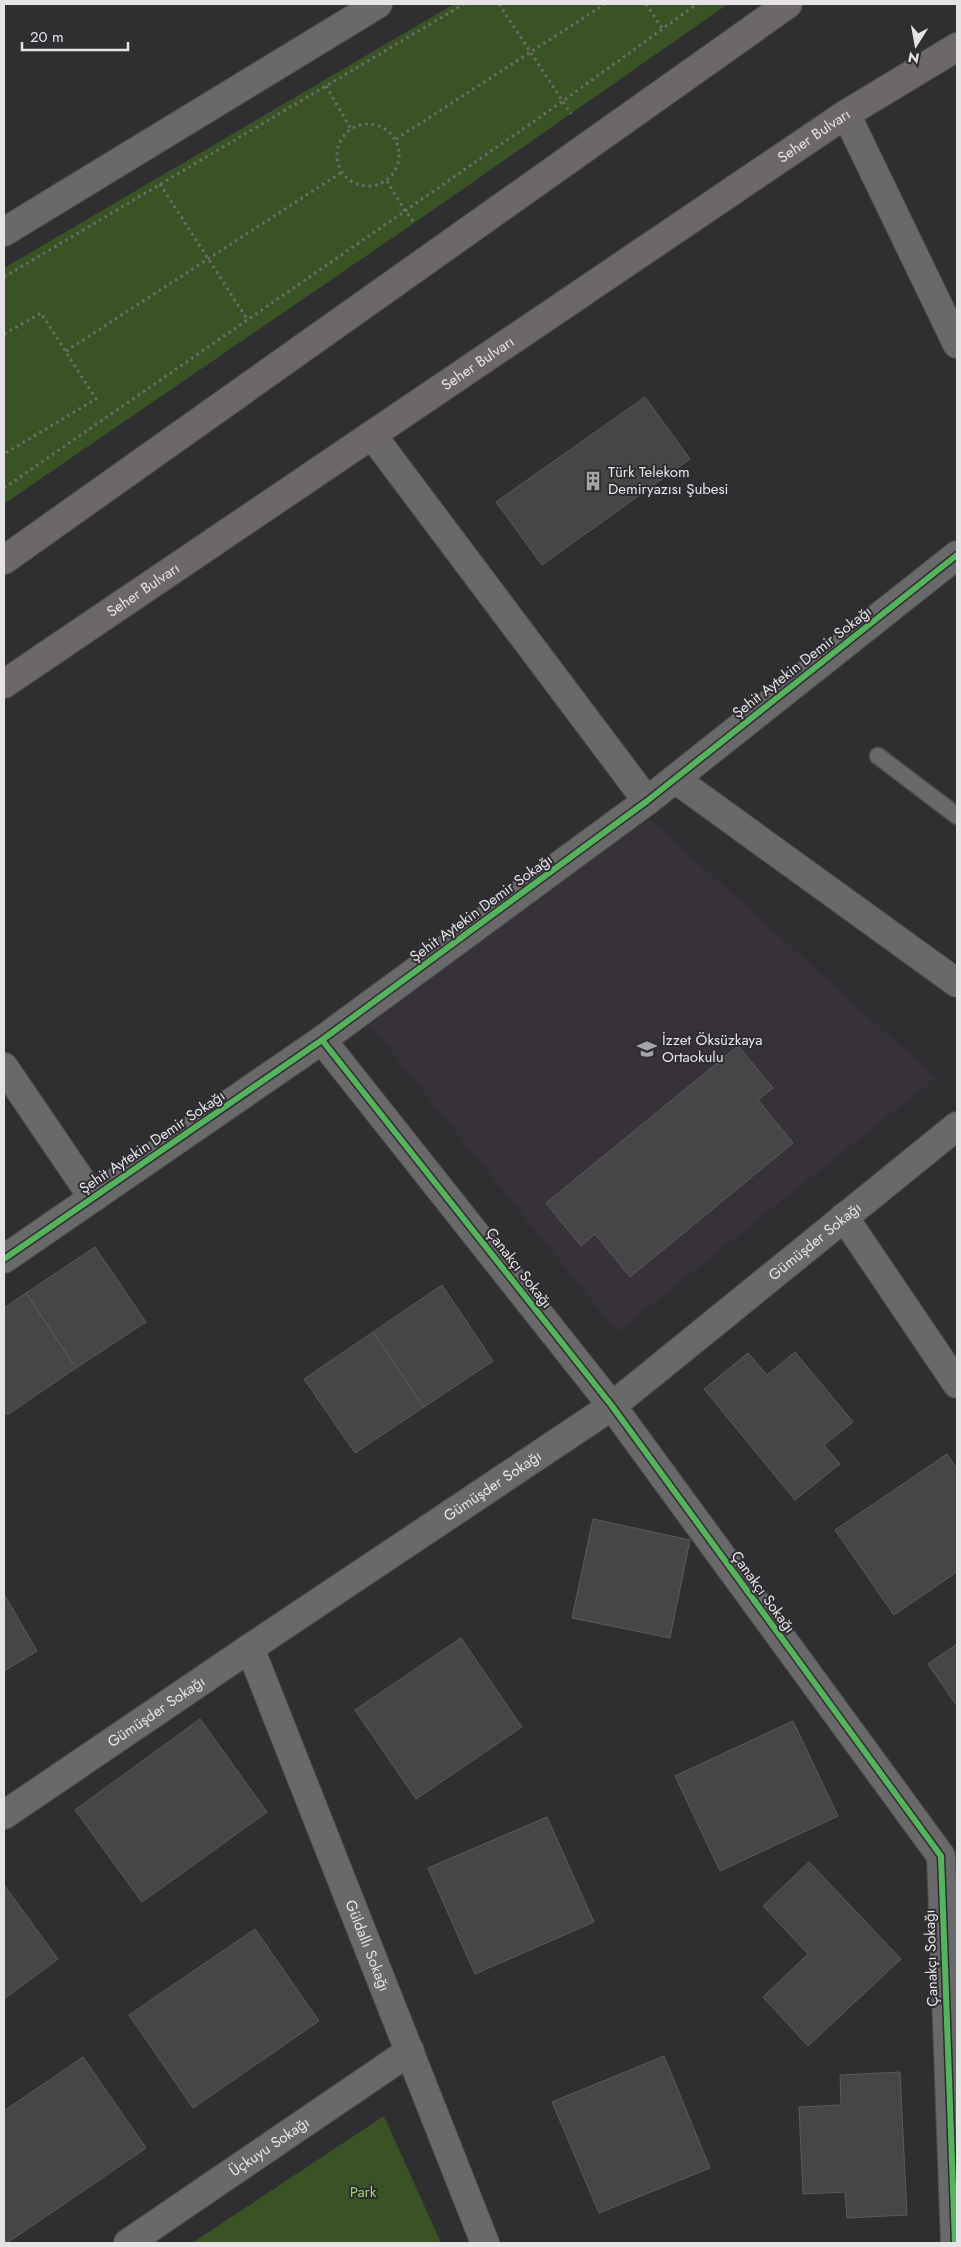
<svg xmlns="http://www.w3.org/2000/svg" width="961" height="2247" font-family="Jost,sans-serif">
	<rect width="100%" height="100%" fill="#2f2e30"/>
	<path fill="#37313a" d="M 646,816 L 936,1078 L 617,1332 L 367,1021 Z"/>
	<g fill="#395325">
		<path d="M 454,4 L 728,4 L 420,219 L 4,504 L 4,268 Z"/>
		<path d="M 384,2116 L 441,2243 L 192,2243 Z"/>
	</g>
	<g fill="#474646" stroke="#5c5b5b">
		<path d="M 645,397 L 690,459 L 542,565 L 496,502 Z"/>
		<path d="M 738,1046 L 773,1088 L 758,1100 L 793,1143 L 630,1277 L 595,1234 L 581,1246 L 546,1203 Z"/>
		<path d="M 95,1247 L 146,1322 L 76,1368 L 26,1293 Z"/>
		<path d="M 442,1285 L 493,1361 L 424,1407 L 373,1332 Z"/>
		<path d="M 26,1293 L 76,1368 L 7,1415 L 4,1410 L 4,1308 Z"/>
		<path d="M 373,1332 L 424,1407 L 355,1453 L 304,1379 Z"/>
		<path d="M 795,1352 L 853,1422 L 824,1445 L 840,1464 L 795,1500 L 704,1389 L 748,1353 L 767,1375 Z"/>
		<path d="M 947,1454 L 957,1469 L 957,1572 L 894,1615 L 835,1530 Z"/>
		<path d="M 593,1519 L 690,1540 L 670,1638 L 572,1618 Z"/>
		<path d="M 4,1594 L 37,1651 L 4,1671 Z"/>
		<path d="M 461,1638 L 522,1727 L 416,1799 L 355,1710 Z"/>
		<path d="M 957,1644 L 957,1706 L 928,1664 Z"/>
		<path d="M 200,1719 L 267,1812 L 142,1902 L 75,1810 Z"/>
		<path d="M 793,1721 L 838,1816 L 720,1871 L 675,1776 Z"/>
		<path d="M 547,1817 L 594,1922 L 475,1974 L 428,1868 Z"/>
		<path d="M 809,1862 L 901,1959 L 808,2046 L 763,1997 L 808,1954 L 763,1906 Z"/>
		<path d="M 4,1885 L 58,1959 L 4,1999 Z"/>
		<path d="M 255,1929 L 319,2021 L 193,2108 L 129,2015 Z"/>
		<path d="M 664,2056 L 710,2168 L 599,2213 L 552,2102 Z"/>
		<path d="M 83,2057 L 146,2148 L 7,2243 L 4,2238 L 4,2111 Z"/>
		<path d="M 900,2072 L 907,2215 L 847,2218 L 845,2192 L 803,2194 L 799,2107 L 841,2105 L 840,2075 Z"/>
	</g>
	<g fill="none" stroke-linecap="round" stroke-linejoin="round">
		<defs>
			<path id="service" d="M 878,756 L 957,816"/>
			<g id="minor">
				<path d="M 846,114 L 957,344"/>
				<path d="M 4,232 L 378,4"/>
				<path d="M 372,435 L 647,801"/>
				<path d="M 675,779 L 957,983"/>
				<path d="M 322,1040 L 612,1406 L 941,1856 L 955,2243"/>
				<path d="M 4,1067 L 93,1198"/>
				<path d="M 844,1217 L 957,1384"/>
				<path d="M 4,1259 L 322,1040 L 647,801 L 957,555"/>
				<path id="s1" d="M 250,1648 L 485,2243"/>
				<path id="s2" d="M 4,1815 L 250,1648 L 612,1406 L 957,1126"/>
				<path id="s3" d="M 128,2243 L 410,2051"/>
			</g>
			<g id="secondary">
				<path d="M 4,560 L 788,4"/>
				<path id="s4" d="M 4,684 L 846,114 L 957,47"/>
			</g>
		</defs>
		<use href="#service" stroke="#4d4c4e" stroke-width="19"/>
		<use href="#minor" stroke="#4d4c4e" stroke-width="30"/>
		<use href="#secondary" stroke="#4d4c4e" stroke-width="30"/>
		<g stroke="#6d6c6e" stroke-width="3" stroke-dasharray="2.5 4" stroke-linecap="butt">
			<path d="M 499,4 L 571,114"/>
			<path d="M 646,4 L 662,28"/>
			<path d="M 326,86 L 351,129"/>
			<circle cx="368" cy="155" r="31"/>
			<path d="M 396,139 L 605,4"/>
			<path d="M 387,181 L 405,211 L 415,223"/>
			<path d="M 160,184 L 247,319"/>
			<path d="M 4,277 L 464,4"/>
			<path d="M 4,334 L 41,313 L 96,399 L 4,454"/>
			<path d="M 66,351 L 342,172"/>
			<path d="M 4,488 L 405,211 L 563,101 L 697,4"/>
		</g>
		<use href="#service" stroke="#6a696a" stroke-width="16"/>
		<use href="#minor" stroke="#6a696a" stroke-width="28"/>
		<use href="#secondary" stroke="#6c6867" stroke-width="28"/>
		<defs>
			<g id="cycleway">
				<path d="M 322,1040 L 612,1406 L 941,1856 L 955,2243"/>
				<path d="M 4,1259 L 322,1040 L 647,801 L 957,555"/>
			</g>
		</defs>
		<use href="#cycleway" stroke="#2f2d31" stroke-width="9"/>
		<use href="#cycleway" stroke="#56b35d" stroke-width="6"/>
	</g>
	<defs>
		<symbol id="building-bare" viewBox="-9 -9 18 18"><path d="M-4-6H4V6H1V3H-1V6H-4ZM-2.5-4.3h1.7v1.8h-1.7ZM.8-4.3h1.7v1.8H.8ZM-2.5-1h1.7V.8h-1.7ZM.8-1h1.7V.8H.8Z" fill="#a5a4a6" stroke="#2f2d31" stroke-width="2.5" paint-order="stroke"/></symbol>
		<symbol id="school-bare" viewBox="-9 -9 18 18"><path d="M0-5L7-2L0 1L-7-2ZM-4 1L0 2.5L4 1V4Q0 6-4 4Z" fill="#a5a4a6" stroke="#2f2d31" stroke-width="2.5" paint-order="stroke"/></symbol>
	</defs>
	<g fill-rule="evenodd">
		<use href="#building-bare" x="579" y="467" width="28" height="28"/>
		<use href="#school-bare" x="633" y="1035" width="28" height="28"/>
	</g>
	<g text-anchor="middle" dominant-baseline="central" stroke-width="4" stroke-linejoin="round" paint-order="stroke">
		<g font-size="15" fill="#e5e3e6" stroke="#2f2d31">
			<text stroke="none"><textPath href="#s4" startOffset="978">Seher Bulvarı</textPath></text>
			<text stroke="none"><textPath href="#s4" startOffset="572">Seher Bulvarı</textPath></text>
			<text stroke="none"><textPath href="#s4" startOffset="168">Seher Bulvarı</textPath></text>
			<text transform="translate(802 662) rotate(-38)">Şehit Aytekin Demir Sokağı</text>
			<text transform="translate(481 908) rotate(-36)">Şehit Aytekin Demir Sokağı</text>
			<text transform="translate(152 1142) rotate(-34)">Şehit Aytekin Demir Sokağı</text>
			<text stroke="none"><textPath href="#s2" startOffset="994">Gümüşder Sokağı</textPath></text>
			<text transform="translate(519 1268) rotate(52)">Çanakçı Sokağı</text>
			<text stroke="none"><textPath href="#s2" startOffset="589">Gümüşder Sokağı</textPath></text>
			<text transform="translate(763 1592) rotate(54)">Çanakçı Sokağı</text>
			<text stroke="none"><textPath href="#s2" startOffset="184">Gümüşder Sokağı</textPath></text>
			<text stroke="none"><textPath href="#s1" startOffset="320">Güldallı Sokağı</textPath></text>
			<text transform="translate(931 1958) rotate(-92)">Çanakçı Sokağı</text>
			<text stroke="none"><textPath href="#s3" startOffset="171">Üçkuyu Sokağı</textPath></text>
		</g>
		<g font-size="15" fill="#e5e3e6" stroke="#2f2d31" text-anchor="start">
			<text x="608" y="472">Türk Telekom<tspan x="608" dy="17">Demiryazısı Şubesi</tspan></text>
			<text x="662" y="1040">İzzet Öksüzkaya<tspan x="662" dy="17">Ortaokulu</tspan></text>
		</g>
		<g font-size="15" fill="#9bd36f" stroke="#2f2d31">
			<text x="363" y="2192">Park</text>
		</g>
	</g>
	<rect width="961" height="2247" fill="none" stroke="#e5e3e6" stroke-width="10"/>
	<g transform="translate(916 45) rotate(191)" stroke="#2f2d31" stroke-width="4" paint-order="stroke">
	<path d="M0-4L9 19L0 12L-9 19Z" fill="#e5e3e6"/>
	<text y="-8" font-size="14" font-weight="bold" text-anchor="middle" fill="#e5e3e6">N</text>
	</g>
	<path d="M22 42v8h106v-8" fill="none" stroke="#e5e3e6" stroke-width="2.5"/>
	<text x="30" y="42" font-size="15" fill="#e5e3e6" stroke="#2f2d31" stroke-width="4" paint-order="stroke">20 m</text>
</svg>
